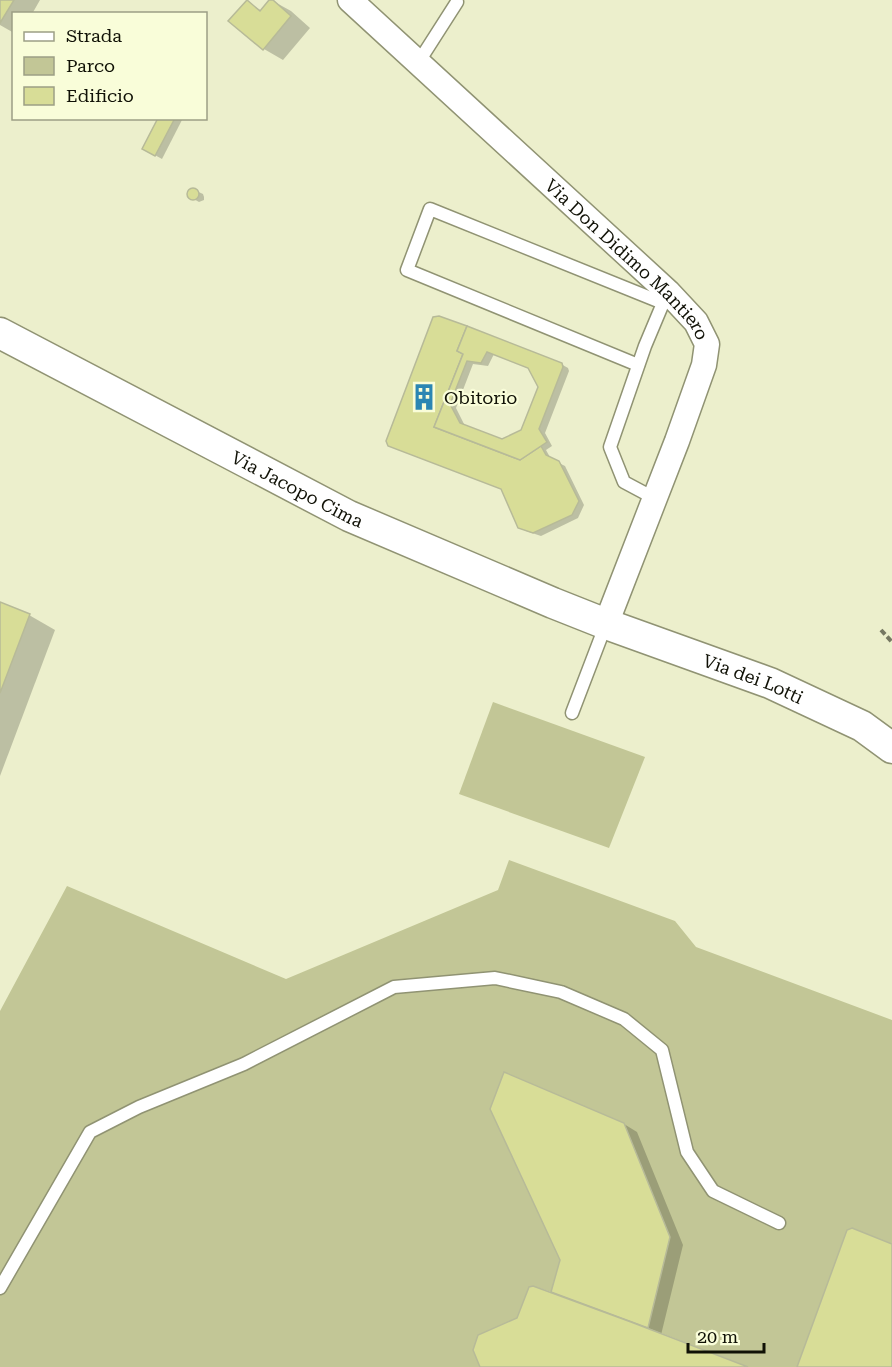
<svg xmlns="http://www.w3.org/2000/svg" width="892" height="1367" font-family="'Roboto Serif',serif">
	<rect width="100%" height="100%" fill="#ecefcc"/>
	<g fill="#c2c696">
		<path d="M 493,702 L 645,757 L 609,848 L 459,794 Z"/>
		<path d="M 509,860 L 675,921 L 696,947 L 892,1020 L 892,1244 L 852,1228 L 847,1230 L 797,1367 L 748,1367 L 648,1328 L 670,1237 L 624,1123 L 504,1072 L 560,1260 L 551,1292 L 533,1286 L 529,1287 L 517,1318 L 478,1335 L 473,1350 L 480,1367 L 0,1367 L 0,1011 L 67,886 L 286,979 L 498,890 Z"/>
	</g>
	<g fill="#0003" fill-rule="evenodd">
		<path d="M 0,0 L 40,0 L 32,14 L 14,14 L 14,33 L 0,25 Z"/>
		<path d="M 271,0 L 291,11 L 310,28 L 283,60 L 264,49 L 247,2 L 262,11 Z"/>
		<path d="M 160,118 L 183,118 L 162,159 L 144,149 Z"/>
		<path d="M 192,189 L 203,194 L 204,197 L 204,200 L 199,202 L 192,198 L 189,194 L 190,191 Z"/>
		<path d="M 434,318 L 561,364 L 568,368 L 569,371 L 545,433 L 552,446 L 546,450 L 551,459 L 565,466 L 584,505 L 578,518 L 541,536 L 526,531 L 519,527 L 502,489 L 396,449 L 389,445 ZM 494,354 L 530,368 L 540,387 L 522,431 L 502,440 L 465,426 L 456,408 L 473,364 L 488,366 Z"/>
		<path d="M 0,604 L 29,615 L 55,630 L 0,776 Z"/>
		<path d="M 624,1124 L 637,1132 L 683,1245 L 661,1335 L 744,1367 L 482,1367 L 560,1297 L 561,1296 L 553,1291 Z"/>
	</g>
	<g fill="#d8dd97" stroke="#b7ba98" stroke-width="1.5" fill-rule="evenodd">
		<path d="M 0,0 L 14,0 L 0,23 Z"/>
		<path d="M 247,0 L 260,11 L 269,0 L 273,0 L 291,16 L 263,50 L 228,21 Z"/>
		<path d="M 158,118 L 175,118 L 155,156 L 142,149 Z"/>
		<circle cx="193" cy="194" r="6"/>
		<path d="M 439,316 L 467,326 L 457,351 L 463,354 L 434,427 L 520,460 L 541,446 L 546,455 L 559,461 L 579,501 L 572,515 L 533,533 L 518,528 L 501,489 L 388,446 L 386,441 L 433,317 Z"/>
		<path d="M 467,326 L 562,363 L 563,367 L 539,429 L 547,442 L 520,460 L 434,427 L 463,354 L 457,351 ZM 487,352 L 528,368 L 538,387 L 521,430 L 502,439 L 460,423 L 450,404 L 467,361 L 481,363 Z"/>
		<path d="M 0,602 L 30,614 L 0,693 Z"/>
		<path d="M 504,1072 L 624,1123 L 670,1237 L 648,1328 L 551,1292 L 560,1260 L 490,1109 Z"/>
		<path d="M 852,1228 L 892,1244 L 892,1367 L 797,1367 L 847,1230 Z"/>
		<path d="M 533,1286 L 631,1322 L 748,1367 L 480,1367 L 473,1350 L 478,1335 L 517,1318 L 529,1287 Z"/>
	</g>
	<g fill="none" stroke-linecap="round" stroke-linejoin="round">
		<defs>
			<g id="service">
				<path d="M 418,63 L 457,2"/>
				<path d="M 638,365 L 407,270 L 430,209 L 663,303"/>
				<path d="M 654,498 L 624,482 L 610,447 L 645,346 L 666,296"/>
				<path d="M 572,713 L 606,624"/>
				<path d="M 0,1288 L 90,1132 L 139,1107 L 244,1064 L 394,987 L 495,978 L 561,992 L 624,1019 L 662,1050 L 687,1152 L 713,1191 L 779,1223"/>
			</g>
			<g id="minor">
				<path id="s1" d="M 350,0 L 668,292 L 696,322 L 707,344 L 704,365 L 677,441 L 606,624"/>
			</g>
			<g id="tertiary">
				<path id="s2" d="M 0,333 L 349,516 L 553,603 L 606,624 L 770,683 L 862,726 L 892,748"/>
			</g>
		</defs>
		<use href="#service" stroke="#909373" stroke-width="15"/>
		<use href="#minor" stroke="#909373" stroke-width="27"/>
		<use href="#tertiary" stroke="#909373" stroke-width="33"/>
		<path stroke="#767862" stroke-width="4" stroke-dasharray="6 3" stroke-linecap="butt" d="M 881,630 L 892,642"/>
		<use href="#service" stroke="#fff" stroke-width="12"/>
		<use href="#minor" stroke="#fff" stroke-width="24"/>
		<use href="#tertiary" stroke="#fff" stroke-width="30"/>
	</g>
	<defs>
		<symbol id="building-bare" viewBox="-9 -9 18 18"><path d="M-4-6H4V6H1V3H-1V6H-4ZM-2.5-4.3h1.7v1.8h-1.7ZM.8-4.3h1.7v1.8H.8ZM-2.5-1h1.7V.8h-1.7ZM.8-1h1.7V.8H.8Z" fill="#2b86b3" stroke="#f9fdd9" stroke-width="2.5" paint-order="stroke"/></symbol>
	</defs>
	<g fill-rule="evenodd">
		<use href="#building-bare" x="405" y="378" width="38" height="38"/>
	</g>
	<g text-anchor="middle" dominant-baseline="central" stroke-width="4.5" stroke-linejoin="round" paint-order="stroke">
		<g font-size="18" fill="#101106" stroke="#f9fdd9">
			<text stroke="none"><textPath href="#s1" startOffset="380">Via Don Didimo Mantiero</textPath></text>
			<text stroke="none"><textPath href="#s2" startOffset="336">Via Jacopo Cima</textPath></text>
			<text stroke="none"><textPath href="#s2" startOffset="830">Via dei Lotti</textPath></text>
		</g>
		<g font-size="18" fill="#101106" stroke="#f9fdd9" text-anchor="start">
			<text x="444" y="397">Obitorio</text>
		</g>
	</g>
	<rect x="12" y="12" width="195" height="108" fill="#f9fdd9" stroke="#9c9f85" stroke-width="1.5"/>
	<rect x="24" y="32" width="30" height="9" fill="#ffffff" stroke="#9c9f85" stroke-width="1.5"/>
	<text x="66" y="42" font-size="18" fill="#101106">Strada</text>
	<rect x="24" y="57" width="30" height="18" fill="#c2c696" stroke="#9c9f85" stroke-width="1.5"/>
	<text x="66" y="72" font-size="18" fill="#101106">Parco</text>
	<rect x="24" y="87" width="30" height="18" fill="#d8dd97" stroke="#9c9f85" stroke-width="1.5"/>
	<text x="66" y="102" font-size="18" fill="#101106">Edificio</text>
	<path d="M688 1343v9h76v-9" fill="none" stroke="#101106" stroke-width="3"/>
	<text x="697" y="1343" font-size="18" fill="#101106" stroke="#f9fdd9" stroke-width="4.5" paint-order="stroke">20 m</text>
</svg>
